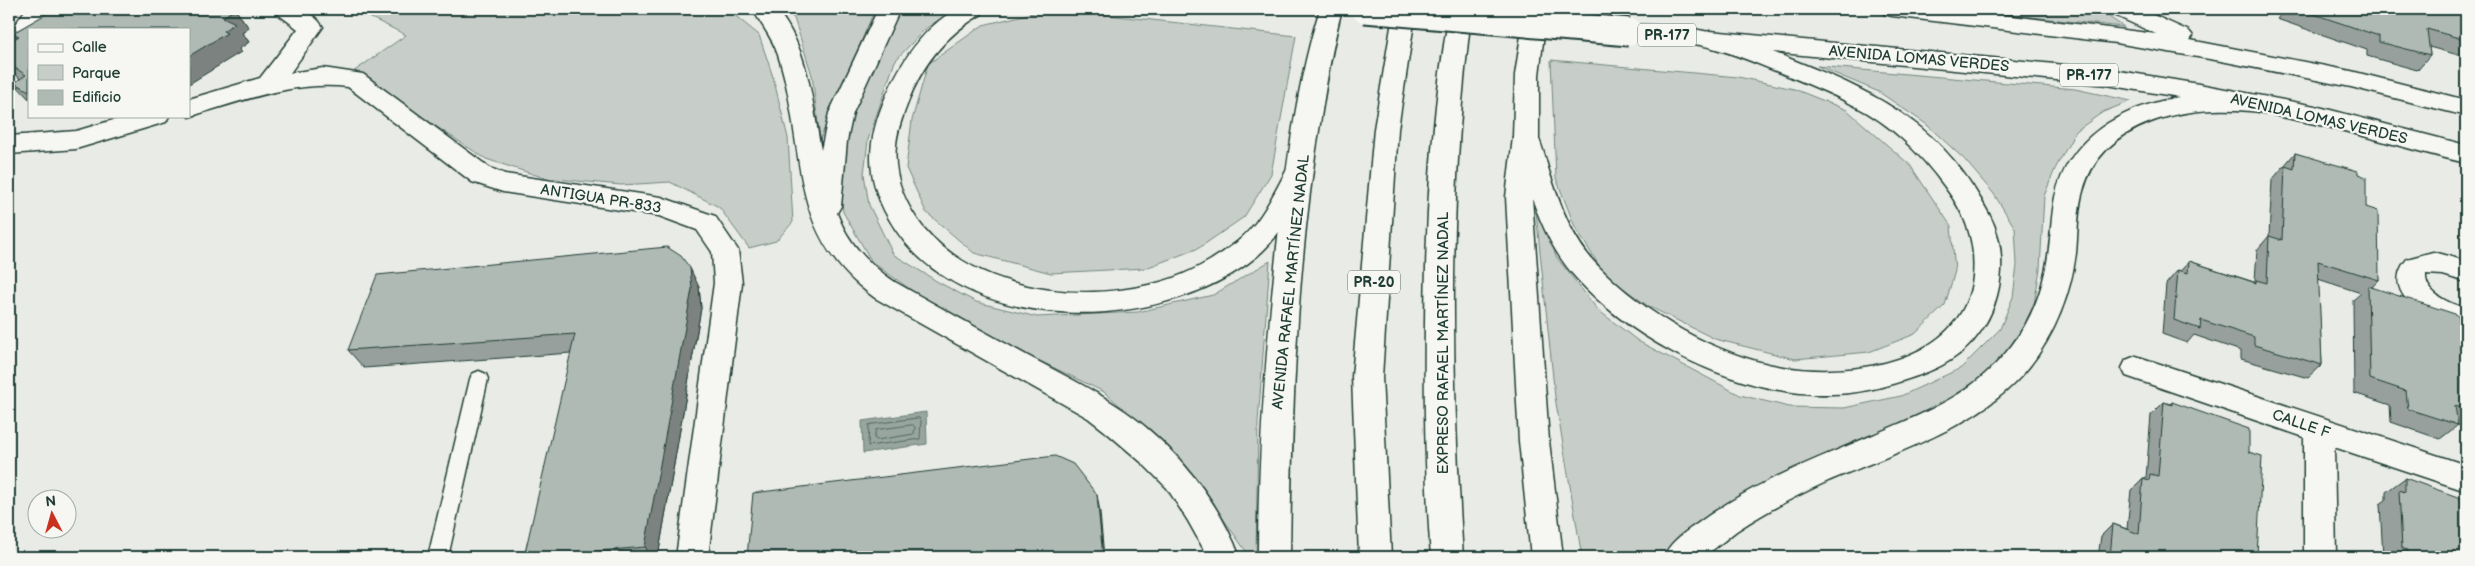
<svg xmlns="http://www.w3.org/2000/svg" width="2475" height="566" font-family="'Balsamiq Sans',sans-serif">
	<rect width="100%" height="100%" fill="#e9ebe7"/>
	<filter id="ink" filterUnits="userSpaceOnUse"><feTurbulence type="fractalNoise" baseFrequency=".02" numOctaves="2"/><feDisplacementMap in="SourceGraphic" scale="10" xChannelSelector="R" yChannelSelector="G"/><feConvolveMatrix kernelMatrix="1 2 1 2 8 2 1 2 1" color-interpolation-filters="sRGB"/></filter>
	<g filter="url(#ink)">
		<g fill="#c7cec9" stroke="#73867e">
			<path d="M 353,9 L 727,9 L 759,35 L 773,77 L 788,138 L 793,222 L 776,241 L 749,248 L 719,207 L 670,182 L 621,185 L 545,178 L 486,159 L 353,72 L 406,35 Z"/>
			<path d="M 782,9 L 875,9 L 820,139 L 812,75 L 794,18 Z"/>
			<path d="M 900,9 L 954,9 L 924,30 L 895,61 L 868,140 L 864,174 L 869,205 L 893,254 L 938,282 L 976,302 L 1037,317 L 1138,312 L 1213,295 L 1270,261 L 1258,422 L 1256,557 L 1250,557 L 1180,457 L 1104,392 L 972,328 L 928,302 L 872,262 L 843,212 L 840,177 L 846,140 L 857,102 L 890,27 Z"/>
			<path d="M 1956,9 L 2097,9 L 2124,27 Z"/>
			<path d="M 1041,11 L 1089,13 L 1296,36 L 1271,174 L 1244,217 L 1199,248 L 1146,268 L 1051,273 L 974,253 L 926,212 L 906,168 L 912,120 L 928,64 L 983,25 Z"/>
			<path d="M 1551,60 L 1738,77 L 1794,89 L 1847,110 L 1910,165 L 1951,226 L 1955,271 L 1945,305 L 1915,334 L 1869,352 L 1795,359 L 1715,339 L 1648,306 L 1605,275 L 1575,227 L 1556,178 Z"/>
			<path d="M 1817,66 L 2075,89 L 2131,101 L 2103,112 L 2076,131 L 2055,169 L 2044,196 L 2040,269 L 2034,304 L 2019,347 L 1977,387 L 1922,417 L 1729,501 L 1663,557 L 1582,557 L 1555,397 L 1535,203 L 1557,258 L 1598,310 L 1638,341 L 1740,395 L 1789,407 L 1844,408 L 1901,396 L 1961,368 L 2000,329 L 2013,297 L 2017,265 L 2015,228 L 1994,194 L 1964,159 L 1926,124 L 1879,92 Z"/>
		</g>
		<path fill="#99a6a0" stroke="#687c75" d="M 926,412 L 927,444 L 863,453 L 862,421 Z"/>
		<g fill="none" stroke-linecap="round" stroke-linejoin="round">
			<g stroke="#50675f" stroke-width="1">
				<path d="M 919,418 L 921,420 L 920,439 L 868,446 L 869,425 Z"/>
				<path d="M 913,425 L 915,427 L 914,434 L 877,440 L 874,438 L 876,430 Z"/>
			</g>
			<defs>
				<path id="service" d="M 479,371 L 486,374 L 488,379 L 448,557 L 428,557 L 470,379 L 472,374 Z"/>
				<g id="minor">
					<path d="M 26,9 L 49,9 L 36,29 L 29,29 L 29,39 L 17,56 L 9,58 L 9,33 Z"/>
					<path d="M 275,9 C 295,9 311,8 323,27 L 290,73 L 323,68 L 363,74 L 490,168 L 505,174 L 661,197 L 715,216 L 738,250 L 742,283 L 708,557 L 676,557 L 714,283 L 712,252 L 697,230 L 659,216 L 503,192 L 472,182 L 348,87 C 296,81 247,99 198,114 L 189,117 L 188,116 L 189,99 L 260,78 L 298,29 L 278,14 Z"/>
					<path d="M 127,116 L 169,116 L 166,122 L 76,149 L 9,154 L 9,136 L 76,131 Z"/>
					<path d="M 2433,252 L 2466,261 L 2466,282 L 2443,275 L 2426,274 C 2424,293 2450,304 2466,308 L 2466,330 C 2436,324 2376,296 2407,259 Z"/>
					<path d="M 2136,356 L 2466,465 L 2466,491 L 2334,447 L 2336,557 L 2304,557 L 2304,437 L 2126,376 L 2122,368 L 2126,360 Z"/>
				</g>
				<g id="primary">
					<path d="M 1320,9 L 1342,9 C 1332,47 1326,85 1320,124 C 1296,268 1292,412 1290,557 L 1258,557 C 1258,447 1267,337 1279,228 C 1288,157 1298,77 1320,9 Z"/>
					<path d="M 1525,9 L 1547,9 L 1539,75 L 1539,137 L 1532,197 L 1549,441 L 1563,557 L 1531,557 L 1519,441 L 1506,197 L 1513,137 L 1515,75 Z"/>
					<path d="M 1881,9 L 1955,9 L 2156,34 L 2112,14 L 2109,9 L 2140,9 L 2189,31 L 2193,36 L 2190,40 L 2351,71 L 2466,100 L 2466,116 L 2351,87 L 2221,61 L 2116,43 L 1892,16 L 1884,14 Z"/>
					<path d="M 1710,31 L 2107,69 L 2199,84 L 2315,106 L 2466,145 L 2466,163 C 2409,150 2353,131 2296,120 C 2281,117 2265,112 2250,111 C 2186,105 2102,121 2083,191 C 2077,211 2078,233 2076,253 C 2071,293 2055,335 2029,367 C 1979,429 1894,452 1824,483 C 1794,497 1765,512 1738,530 C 1729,536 1709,555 1700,557 C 1689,559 1675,557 1664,557 C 1670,541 1687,531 1701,521 C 1753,483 1814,460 1873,435 C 1912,418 1953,403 1985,374 C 2017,346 2036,313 2045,272 C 2051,247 2050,222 2055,197 C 2069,136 2121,108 2179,97 L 2107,85 L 1702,45 L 1698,39 L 1702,33 Z"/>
				</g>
				<g id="trunk">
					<path d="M 753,9 L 776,9 C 809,48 812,102 821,150 L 829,113 L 878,9 L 900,9 L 853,113 L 847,141 L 841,206 L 837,213 C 848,244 869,264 895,282 C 939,307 983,331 1028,356 C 1054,370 1082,384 1108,400 C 1167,436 1215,493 1240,557 L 1208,557 L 1188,521 L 1167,488 L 1141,462 L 1106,432 L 1088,418 L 875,298 C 783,232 808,147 778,55 C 772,37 761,25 753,9 Z"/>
					<path d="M 957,9 L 985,9 L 982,14 C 945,35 921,66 907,105 C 902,118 897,132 896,145 C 893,175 904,203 922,226 C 975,290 1075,303 1153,284 C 1183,277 1213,261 1237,242 C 1262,222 1274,192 1290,164 L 1299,162 L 1308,164 L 1312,171 C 1297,201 1283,235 1256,257 C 1160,336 956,338 889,219 C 864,176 867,140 886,96 C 901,62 923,27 957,9 Z"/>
					<path d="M 1629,24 C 1652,26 1676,25 1699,30 C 1733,36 1766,49 1798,62 C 1884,96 1945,129 1989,214 C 2010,253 2003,306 1974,340 C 1956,361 1931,372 1905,380 C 1881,388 1856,394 1831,394 C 1742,397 1636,344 1577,279 C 1541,240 1528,186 1513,137 L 1517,131 L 1526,128 L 1535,131 C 1542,143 1545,158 1549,171 C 1560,205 1572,239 1597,265 C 1646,315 1714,355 1783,367 C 1852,378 1963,363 1973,277 C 1976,241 1966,215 1945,187 C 1921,154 1892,125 1855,106 C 1831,93 1806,83 1781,73 C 1755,63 1729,51 1700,45 C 1674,40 1646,44 1621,37 L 1617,32 L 1621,27 Z"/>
				</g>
				<g id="motorway">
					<path d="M 1394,9 L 1416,9 L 1398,129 L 1382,377 L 1391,557 L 1359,557 L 1352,377 L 1374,129 Z"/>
					<path d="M 1450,9 L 1472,9 C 1448,192 1451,373 1463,557 L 1431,557 C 1425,479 1424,400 1425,322 C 1426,218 1431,112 1450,9 Z"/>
				</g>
			</defs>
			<use href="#service" stroke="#1f3d34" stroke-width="3"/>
			<use href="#minor" stroke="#1f3d34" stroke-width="3"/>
			<use href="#primary" stroke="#1f3d34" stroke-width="3"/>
			<use href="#trunk" stroke="#1f3d34" stroke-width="3"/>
			<use href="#motorway" stroke="#1f3d34" stroke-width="3"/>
			<use href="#service" fill="#f6f6f2" fill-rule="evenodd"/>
			<use href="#minor" fill="#f6f6f2" fill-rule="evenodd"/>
			<use href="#primary" fill="#f6f6f2" fill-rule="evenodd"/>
			<use href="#trunk" fill="#f6f6f2" fill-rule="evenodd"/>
			<use href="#motorway" fill="#f6f6f2" fill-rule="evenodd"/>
			<defs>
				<path id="trunk-bridge" d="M 1365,9 L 1629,32"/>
			</defs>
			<use href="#trunk-bridge" stroke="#1f3d34" stroke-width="31" stroke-linecap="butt"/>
			<use href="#trunk-bridge" stroke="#f6f6f2" stroke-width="27"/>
		</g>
		<g fill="#97a09c" stroke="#1f3d34">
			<path d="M 48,9 L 235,9 L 249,28 L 242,33 L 249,42 L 239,49 L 241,52 L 189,29 L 29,29 L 29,99 L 14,83 L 20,79 L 18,77 L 9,67 L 9,53 L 10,52 L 9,51 L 9,42 L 17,37 L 13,33 L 50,12 Z"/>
			<path d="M 2285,9 L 2466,9 L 2466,57 L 2429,47 L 2430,55 L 2417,70 L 2367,56 L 2367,50 L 2277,19 Z"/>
			<path d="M 2295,153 L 2358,174 L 2366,207 L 2379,280 L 2372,287 L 2459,335 L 2466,338 L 2466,424 L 2463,427 L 2458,425 L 2440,439 L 2391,422 L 2390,405 L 2354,393 L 2353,300 L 2361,293 L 2318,279 L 2322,365 L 2308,378 L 2241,359 L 2241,351 L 2194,335 L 2187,343 L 2162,334 L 2166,284 L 2178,270 L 2181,271 L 2189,261 L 2254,282 L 2255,281 L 2257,250 L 2269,236 L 2272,180 Z"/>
			<path d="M 699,287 L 701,308 L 658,557 L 533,557 L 571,353 L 364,368 L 348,350 Z"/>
			<path d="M 2164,402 L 2170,404 L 2172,402 L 2249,452 L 2257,557 L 2098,557 L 2101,536 L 2113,524 L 2127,529 L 2131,490 L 2143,478 L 2146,478 L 2151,415 Z"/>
			<path d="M 2405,478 L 2466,557 L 2383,557 L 2380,504 L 2386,500 L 2386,492 Z"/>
		</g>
		<g fill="#7b827f" stroke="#1f3d34">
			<path d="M 235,9 L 249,28 L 242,33 L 249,42 L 239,49 L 241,52 L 189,84 L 189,56 L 223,31 L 223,17 Z"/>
			<path d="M 690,268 L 699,287 L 701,308 L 658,557 L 652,557 L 645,547 Z"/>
			<path d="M 1097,495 L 1100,512 L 1104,557 L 1103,557 Z"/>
		</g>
		<g fill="#b0bab5" stroke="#1f3d34">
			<path d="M 51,9 L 235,9 L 223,17 L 235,23 L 223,31 L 227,33 L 189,56 L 189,29 L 29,29 L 29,91 L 14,83 L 26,75 L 9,64 L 9,53 L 12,51 L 9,48 L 9,42 L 19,36 L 13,33 L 53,10 Z"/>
			<path d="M 2299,9 L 2466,9 L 2466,40 L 2427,29 L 2430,55 L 2379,42 L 2379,36 Z"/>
			<path d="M 2295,153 L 2358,171 L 2358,174 L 2366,177 L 2366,207 L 2378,211 L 2379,280 L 2318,261 L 2322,365 L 2254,345 L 2254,337 L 2201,320 L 2200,329 L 2174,320 L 2178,270 L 2188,273 L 2189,261 L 2256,283 L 2256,280 L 2267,283 L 2269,236 L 2282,240 L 2285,166 L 2294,169 Z"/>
			<path d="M 667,247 L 681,256 L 690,268 L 692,289 L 645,547 L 533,557 L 524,557 L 575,334 L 348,350 L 377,275 Z"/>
			<path d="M 2368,286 L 2455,314 L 2459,317 L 2459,335 L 2466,338 L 2466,409 L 2455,406 L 2458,425 L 2408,409 L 2406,391 L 2370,379 Z"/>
			<path d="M 2164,402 L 2172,405 L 2172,402 L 2249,429 L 2249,452 L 2262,456 L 2257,557 L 2110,557 L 2113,524 L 2139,534 L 2143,478 L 2149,480 L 2150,474 L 2158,476 Z"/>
			<path d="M 1055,456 L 1073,464 L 1097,495 L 1103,557 L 747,557 L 753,493 Z"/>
			<path d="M 2405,478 L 2466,500 L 2466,557 L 2407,557 L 2407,550 L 2402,548 L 2399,490 L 2405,492 Z"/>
		</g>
	</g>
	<g text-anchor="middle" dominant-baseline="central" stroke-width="4.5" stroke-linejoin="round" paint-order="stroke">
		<g fill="#f6f6f2" stroke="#60746d" stroke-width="1">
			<rect x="1638" y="23.5" width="58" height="23" rx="4"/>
			<rect x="2060" y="63.5" width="58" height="23" rx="4"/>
			<rect x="1348" y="270.5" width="52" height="23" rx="4"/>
		</g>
		<g font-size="14" font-weight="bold" fill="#1f3d34">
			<text x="1667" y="35">PR-177</text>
			<text x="2089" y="75">PR-177</text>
			<text x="1374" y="282">PR-20</text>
		</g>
		<g font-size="15" fill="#1f3d34" stroke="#f6f6f2">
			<text transform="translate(1919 59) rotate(5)">AVENIDA LOMAS VERDES</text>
			<text transform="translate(2319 119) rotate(13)">AVENIDA LOMAS VERDES</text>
			<text transform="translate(601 199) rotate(9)">ANTIGUA PR-833</text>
			<text transform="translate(1291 282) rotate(-84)">AVENIDA RAFAEL MARTÍNEZ NADAL</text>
			<text transform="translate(1443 343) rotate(-90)">EXPRESO RAFAEL MARTÍNEZ NADAL</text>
			<text transform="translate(2301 424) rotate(19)">CALLE F</text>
		</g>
	</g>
	<rect width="2475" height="566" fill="none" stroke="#f6f6f2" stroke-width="30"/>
	<rect x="15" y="15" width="2445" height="536" fill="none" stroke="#1f3d34" stroke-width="2" filter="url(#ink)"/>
	<rect x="28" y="28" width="162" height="90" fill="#f6f6f2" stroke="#a0aca6"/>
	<rect x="38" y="44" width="25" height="8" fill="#f6f6f2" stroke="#a0aca6"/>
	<text x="72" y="52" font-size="15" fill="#1f3d34">Calle</text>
	<rect x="38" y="65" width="25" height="15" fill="#c7cec9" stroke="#a0aca6"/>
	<text x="72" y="78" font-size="15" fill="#1f3d34">Parque</text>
	<rect x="38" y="90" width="25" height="15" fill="#b0bab5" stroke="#a0aca6"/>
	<text x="72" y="102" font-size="15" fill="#1f3d34">Edificio</text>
	<g transform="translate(52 514) rotate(354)"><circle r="24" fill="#f6f6f2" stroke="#a0aca6"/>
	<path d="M0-4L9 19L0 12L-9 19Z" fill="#c8321e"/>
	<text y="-8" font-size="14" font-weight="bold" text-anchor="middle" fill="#1f3d34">N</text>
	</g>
</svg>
